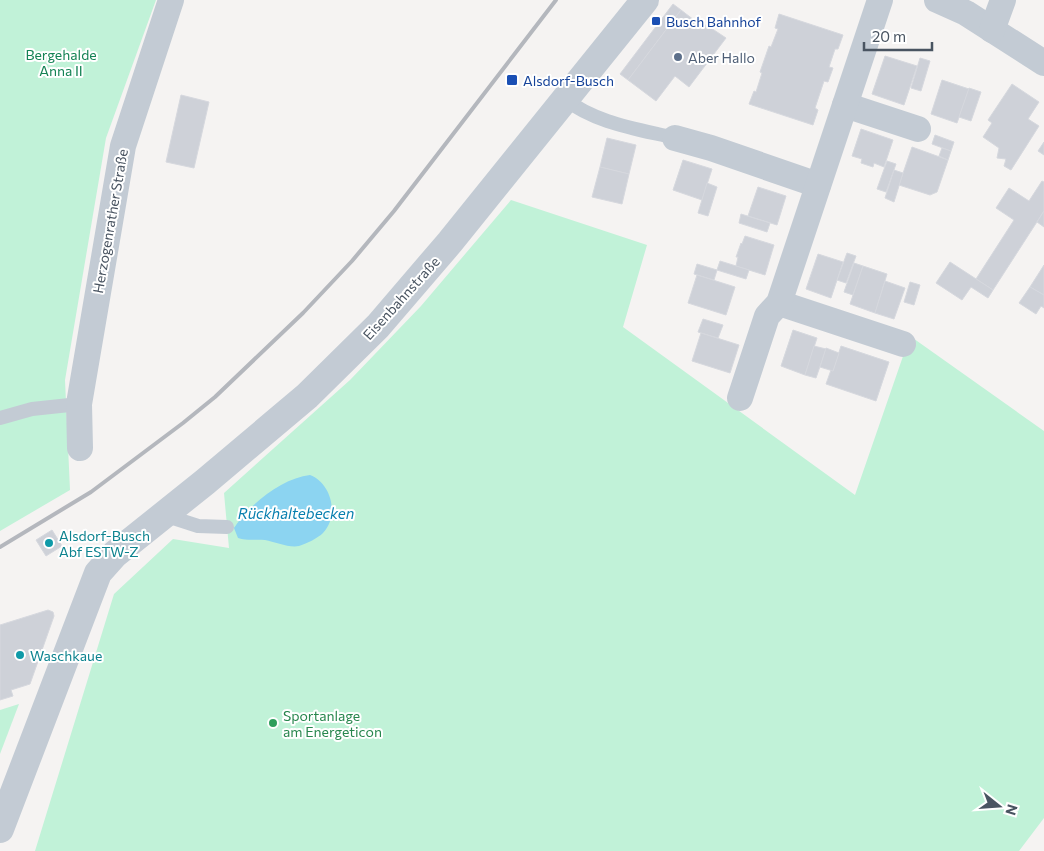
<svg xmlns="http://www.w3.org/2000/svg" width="1044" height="851" font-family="Commissioner,sans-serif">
	<rect width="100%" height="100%" fill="#f5f3f2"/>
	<g fill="#c1f2d8">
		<path d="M 0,0 L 156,0 L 106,138 L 65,380 L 70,490 L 0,531 Z"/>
		<path d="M 511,200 L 647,245 L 623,327 L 855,495 L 910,336 L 1044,431 L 1044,818 L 1019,851 L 35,851 L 114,594 L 173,539 L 229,548 L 224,493 L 350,380 L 421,306 Z"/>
		<path d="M 19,704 L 0,754 L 0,710 Z"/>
	</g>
	<path fill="#8cd4f1" d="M 310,475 C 331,483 340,515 323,533 C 318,538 306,544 299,546 C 289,548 275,542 265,540 C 255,539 248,541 238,538 L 234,528 C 249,505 282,478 310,475 Z"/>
	<g fill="#ced1d8" stroke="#d6d8de">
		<path d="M 673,4 L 681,10 L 628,80 L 620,74 Z"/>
		<path d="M 681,10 L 703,27 L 705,25 L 708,26 L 726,38 L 689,87 L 675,76 L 656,101 L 628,80 Z"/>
		<path d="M 779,14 L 843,35 L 838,49 L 835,49 L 829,67 L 833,68 L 828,82 L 824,81 L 815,108 L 818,110 L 813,125 L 749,104 L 754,91 L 756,92 L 762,73 L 760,72 L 769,46 L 771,47 L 778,29 L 775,28 Z"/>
		<path d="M 885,56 L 917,66 L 904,105 L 872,94 Z"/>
		<path d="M 920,58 L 930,61 L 921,91 L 911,88 Z"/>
		<path d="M 942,80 L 969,89 L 957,123 L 931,114 Z"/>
		<path d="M 1012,84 L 1039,102 L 1028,119 L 1039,126 L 1011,170 L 1004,166 L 1006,159 L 997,158 L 999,148 L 983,137 L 992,123 L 988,120 Z"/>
		<path d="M 969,88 L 981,92 L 971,121 L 959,117 Z"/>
		<path d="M 181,95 L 209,102 L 194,168 L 166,162 Z"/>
		<path d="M 861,129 L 893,140 L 884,167 L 874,163 L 873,167 L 861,163 L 862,159 L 852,156 Z"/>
		<path d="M 935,135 L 954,142 L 951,151 L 932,144 Z"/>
		<path d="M 607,138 L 636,145 L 629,174 L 600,167 Z"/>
		<path d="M 1044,142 L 1044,155 L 1038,151 Z"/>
		<path d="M 912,147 L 948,160 L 937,192 L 930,195 L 899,185 Z"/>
		<path d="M 942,148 L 951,151 L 948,160 L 939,156 Z"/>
		<path d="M 683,160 L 712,169 L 702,200 L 673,190 Z"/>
		<path d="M 887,161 L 896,164 L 886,192 L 877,189 Z"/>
		<path d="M 600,167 L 629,174 L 622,204 L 592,197 Z"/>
		<path d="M 894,170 L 903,173 L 894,202 L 885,198 Z"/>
		<path d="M 1042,181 L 1044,182 L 1044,211 L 993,290 L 976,279 L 1014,220 L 996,208 L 1009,188 L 1029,201 Z"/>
		<path d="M 707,183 L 717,187 L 708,216 L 698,213 Z"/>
		<path d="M 758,187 L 786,196 L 777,225 L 748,216 Z"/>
		<path d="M 1044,211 L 1044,227 L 1037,222 Z"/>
		<path d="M 741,214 L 770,223 L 767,232 L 739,223 Z"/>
		<path d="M 745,236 L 774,245 L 765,275 L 736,266 L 738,257 L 736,257 L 741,243 L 742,244 Z"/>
		<path d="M 847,253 L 856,256 L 846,283 L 837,280 Z"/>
		<path d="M 818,254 L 843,262 L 831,298 L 806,289 Z"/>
		<path d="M 720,261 L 749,270 L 746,279 L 717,270 Z"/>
		<path d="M 950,262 L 993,290 L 988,298 L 971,287 L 962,300 L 936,283 Z"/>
		<path d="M 854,263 L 863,266 L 853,295 L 844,292 Z"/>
		<path d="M 697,264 L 717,270 L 714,280 L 694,274 Z"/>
		<path d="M 1044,265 L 1044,295 L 1030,287 Z"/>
		<path d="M 863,266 L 887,274 L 875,313 L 850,304 Z"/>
		<path d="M 697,275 L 735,287 L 726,315 L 688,303 Z"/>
		<path d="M 885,281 L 905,288 L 894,319 L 875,313 Z"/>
		<path d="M 910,282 L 920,285 L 914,305 L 904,302 Z"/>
		<path d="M 1030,287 L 1044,295 L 1044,308 L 1041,306 L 1036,314 L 1019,303 Z"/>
		<path d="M 703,319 L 723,325 L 718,338 L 698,332 Z"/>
		<path d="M 793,330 L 817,338 L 805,375 L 781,366 Z"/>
		<path d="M 701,333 L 739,345 L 730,373 L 692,361 Z"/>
		<path d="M 814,346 L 826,349 L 816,378 L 805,375 Z"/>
		<path d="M 841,346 L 889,362 L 876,401 L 826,384 L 831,370 L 833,371 Z"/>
		<path d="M 826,348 L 839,353 L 833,371 L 820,367 Z"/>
		<path d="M 52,530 L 62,546 L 46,556 L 36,540 Z"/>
		<path d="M 48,610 L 53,612 L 54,616 L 30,684 L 11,690 L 13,696 L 0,700 L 0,625 Z"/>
	</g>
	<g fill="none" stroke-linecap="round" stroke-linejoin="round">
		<g stroke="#c3cbd4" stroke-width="14">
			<path d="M 565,99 C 595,123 638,129 675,138"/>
			<path d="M 0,418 L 32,409 L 79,404"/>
			<path d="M 164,515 L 198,526 L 227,527"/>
		</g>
		<g stroke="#c3cbd4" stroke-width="26">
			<path d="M 937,0 L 966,13 L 1044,63"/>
			<path d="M 992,30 L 1003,0"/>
			<path d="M 845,105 L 918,129"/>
			<path d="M 675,138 L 711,148 L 818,185"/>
			<path d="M 779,303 L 903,344"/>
			<path d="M 740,398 L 767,316 L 779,303 L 880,0"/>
			<path d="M 80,448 L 79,404 L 123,146 L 171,0"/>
		</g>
		<path stroke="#c3cbd4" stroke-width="28" d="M 0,829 L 98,573 L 115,554 L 205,482 L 307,396 L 378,326 L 450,242 L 645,0"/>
		<path stroke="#b4b7bd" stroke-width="4" d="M 0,547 L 91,492 L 183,423 L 215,397 L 303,313 L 352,261 L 394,211 L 556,0"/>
	</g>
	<g fill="#1a4fb4" stroke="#fff" stroke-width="2">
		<rect x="651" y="16" width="10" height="10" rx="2.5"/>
		<rect x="506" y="74" width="12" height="12" rx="2.5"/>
	</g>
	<circle fill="#5c6f8a" stroke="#fff" stroke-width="2" cx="678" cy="57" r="5"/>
	<g fill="#0f9aa8" stroke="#fff" stroke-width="2">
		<circle cx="49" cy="543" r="5"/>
		<circle cx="20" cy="655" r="5"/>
	</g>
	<circle fill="#2e9e5b" stroke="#fff" stroke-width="2" cx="273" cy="723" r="5"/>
	<g text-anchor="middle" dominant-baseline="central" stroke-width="4" stroke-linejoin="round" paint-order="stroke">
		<g font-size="14" fill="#164399" stroke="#fff" text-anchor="start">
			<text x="666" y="21">Busch Bahnhof</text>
			<text x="523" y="80">Alsdorf-Busch</text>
		</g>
		<g font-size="14" fill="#148254" stroke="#fff">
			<text x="61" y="54">Bergehalde<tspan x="61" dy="16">Anna II</tspan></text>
		</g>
		<g font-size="14" fill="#4e5e75" stroke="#fff" text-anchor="start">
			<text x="688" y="57">Aber Hallo</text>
		</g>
		<g font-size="14" fill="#495461" stroke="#fff">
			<text transform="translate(110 221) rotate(-80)">Herzogenrather Straße</text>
			<text transform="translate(401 298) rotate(-48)">Eisenbahnstraße</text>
		</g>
		<g font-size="14" fill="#0d838f" stroke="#fff" text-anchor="start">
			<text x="59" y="535">Alsdorf-Busch<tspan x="59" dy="16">Abf ESTW-Z</tspan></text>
			<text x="30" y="655">Waschkaue</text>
		</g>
		<g font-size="14" fill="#27864d" stroke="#fff" text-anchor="start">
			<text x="283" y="715">Sportanlage<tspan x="283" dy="16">am Energeticon</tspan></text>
		</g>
		<g font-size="15" font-style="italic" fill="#077faf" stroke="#fff">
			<text x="296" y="513">Rückhaltebecken</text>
		</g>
	</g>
	<g transform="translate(999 806) rotate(107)" stroke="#ffffff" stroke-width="4" paint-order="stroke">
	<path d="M0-4L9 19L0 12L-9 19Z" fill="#495461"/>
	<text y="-8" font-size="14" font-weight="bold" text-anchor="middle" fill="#495461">N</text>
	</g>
	<path d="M864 42v8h68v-8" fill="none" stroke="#495461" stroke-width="2.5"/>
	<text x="872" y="42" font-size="15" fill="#495461" stroke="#ffffff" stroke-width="4" paint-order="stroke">20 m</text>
</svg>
